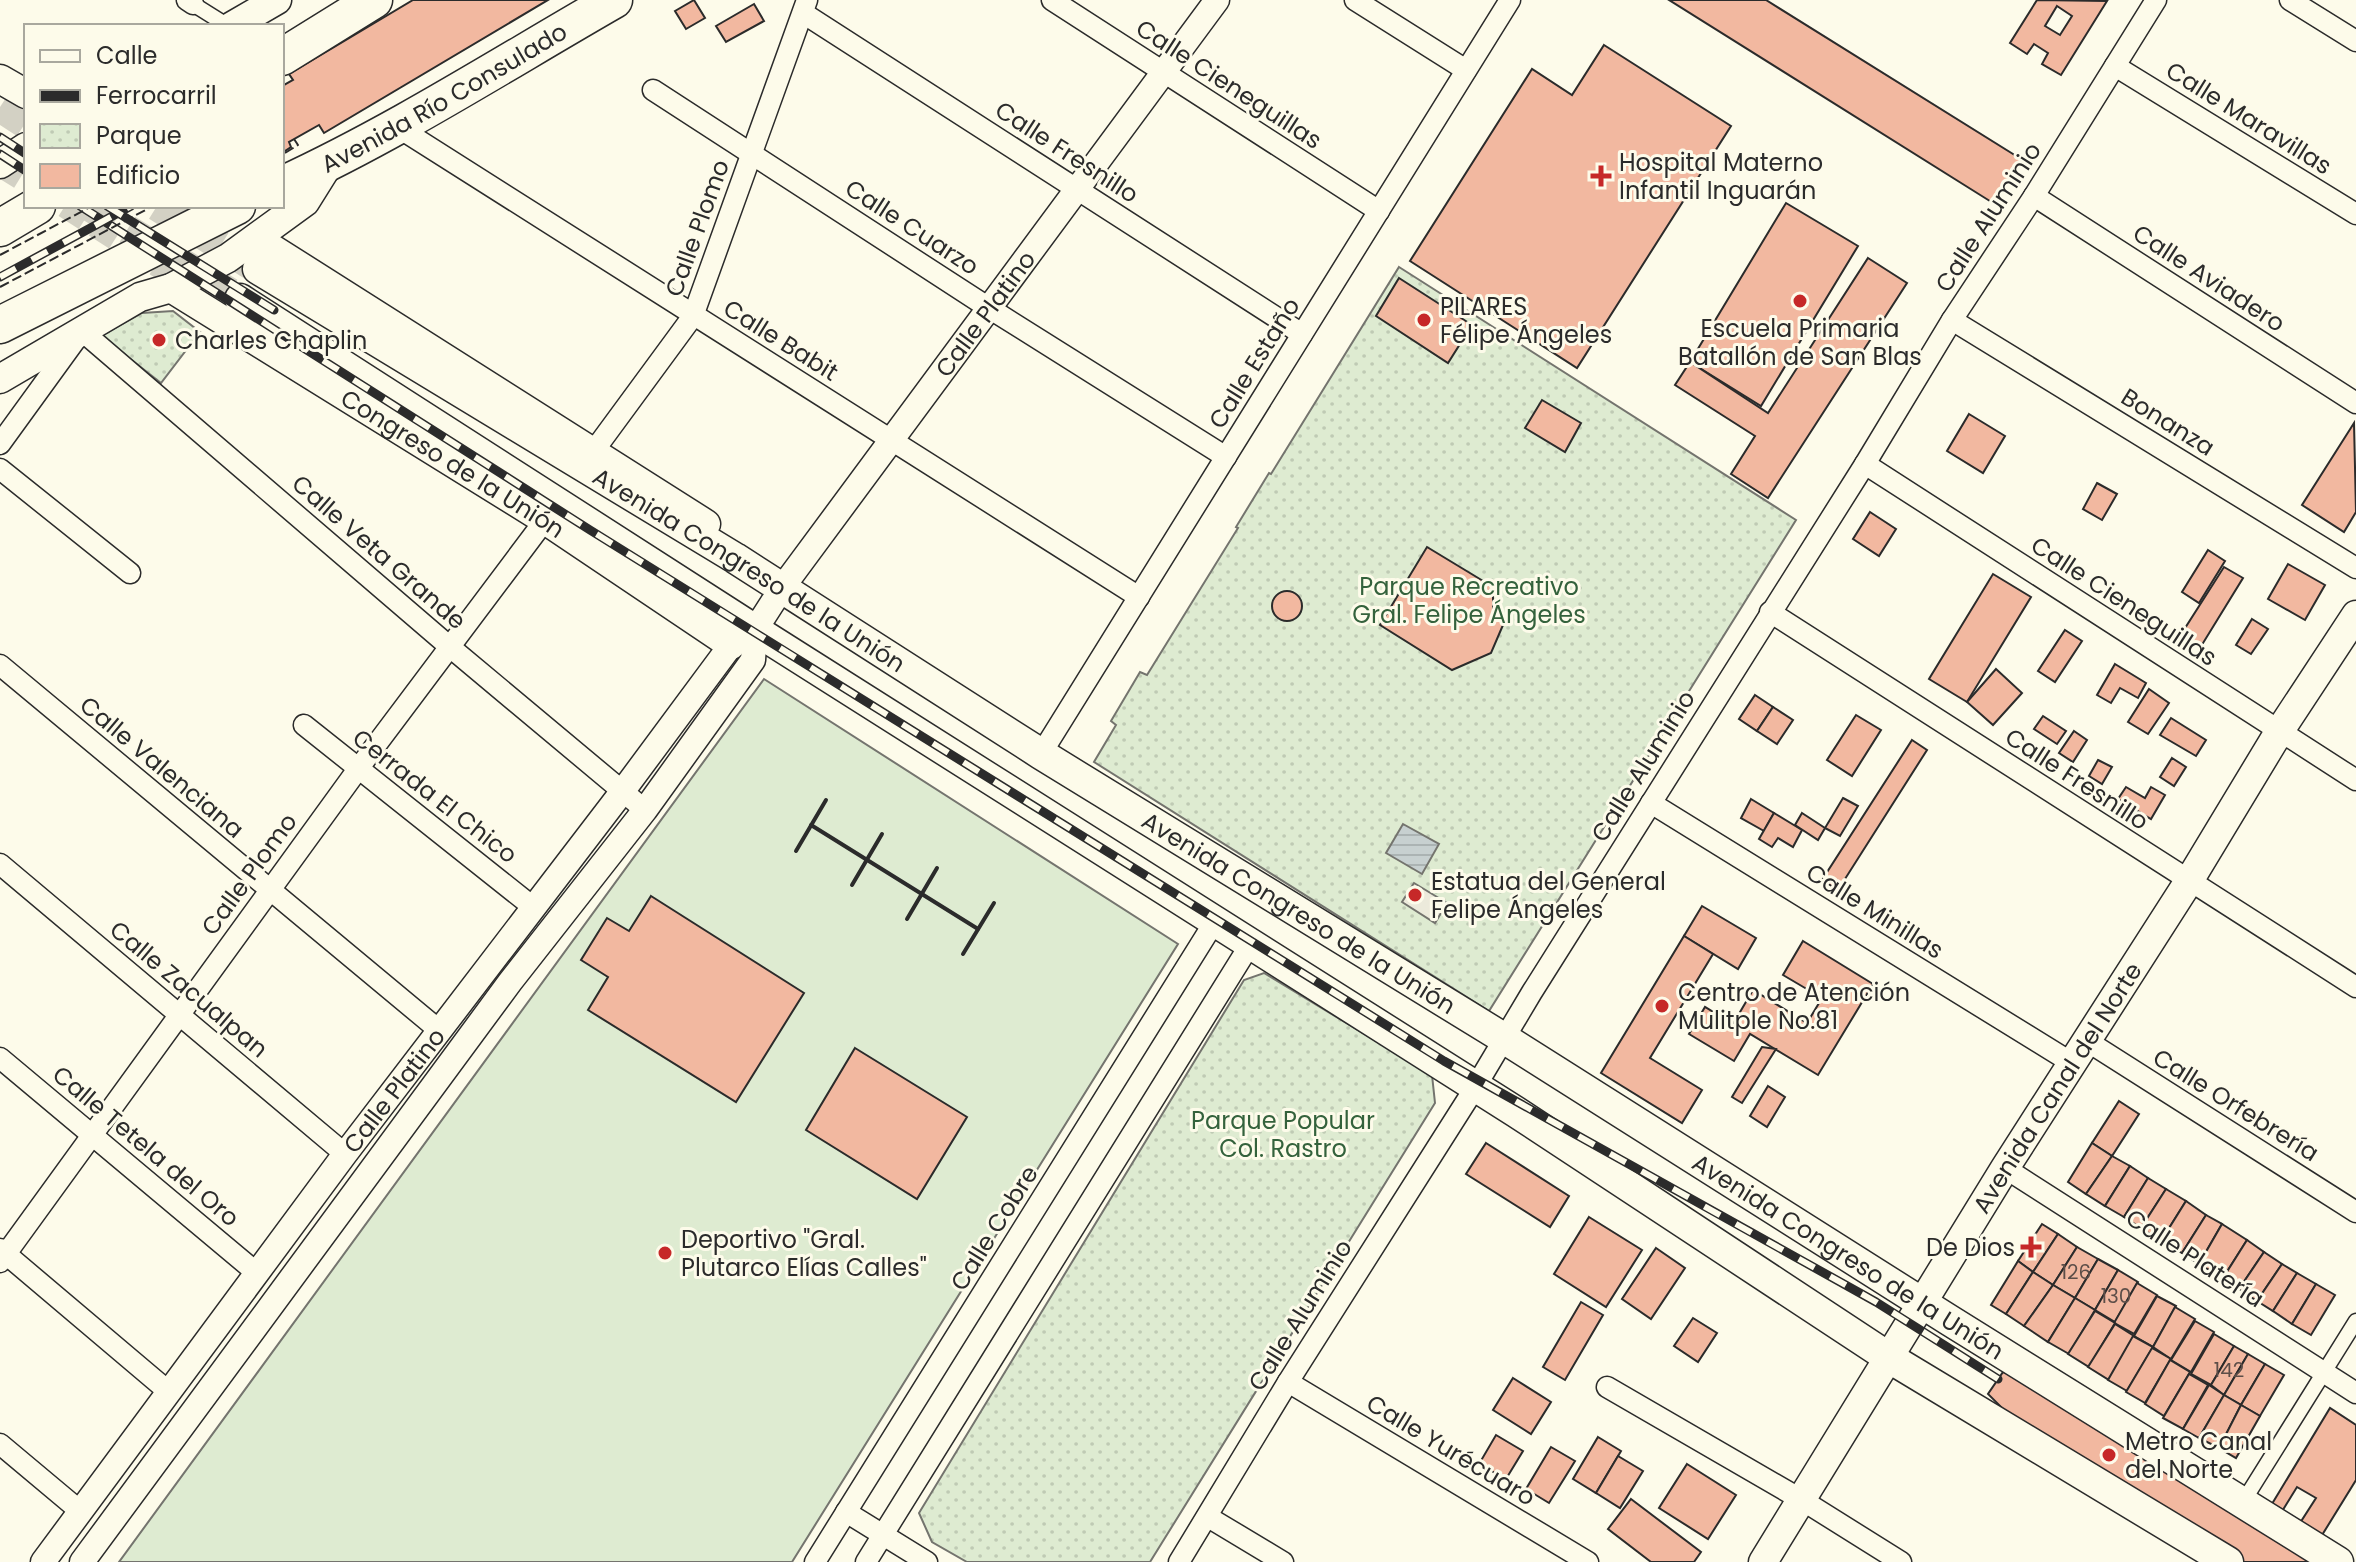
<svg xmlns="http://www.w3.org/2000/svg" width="2356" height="1562" font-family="Poppins,sans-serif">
	<defs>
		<pattern id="park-dots" width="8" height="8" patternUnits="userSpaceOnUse" patternTransform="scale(2)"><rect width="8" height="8" fill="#deebd1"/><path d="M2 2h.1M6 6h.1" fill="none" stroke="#bfcab4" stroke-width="1.8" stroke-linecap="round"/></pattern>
		<pattern id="water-rules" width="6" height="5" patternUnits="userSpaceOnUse" patternTransform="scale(2)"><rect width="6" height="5" fill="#c7d0d0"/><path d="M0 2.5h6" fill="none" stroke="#abb3b3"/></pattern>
	</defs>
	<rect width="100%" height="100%" fill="#fdfbea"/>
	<path fill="#deebd1" stroke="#74746e" stroke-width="2" d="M 764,679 L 1178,944 L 792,1562 L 119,1562 Z"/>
	<g fill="url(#park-dots)" stroke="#74746e" stroke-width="2">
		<path d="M 1399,267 L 1796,520 L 1489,1011 L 1094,762 L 1116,725 L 1111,721 L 1140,672 L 1147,675 L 1238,528 L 1236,527 L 1269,473 L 1271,474 Z"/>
		<path d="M 173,311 L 200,332 L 161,383 L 101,336 L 142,313 Z"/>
		<path d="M 1264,973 L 1432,1075 L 1435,1103 L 1150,1562 L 967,1562 L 932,1542 L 919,1513 L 1244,980 Z"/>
	</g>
	<path fill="#eceadb" stroke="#74746e" stroke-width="2" d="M 1414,883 L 1447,903 L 1435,923 L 1402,902 Z"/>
	<path fill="url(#water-rules)" stroke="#74746e" stroke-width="2" d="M 1403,824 L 1439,844 L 1422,874 L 1386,853 Z"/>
	<g fill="#f2b8a0" stroke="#2b2b2b" stroke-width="2" fill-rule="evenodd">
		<path d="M 413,0 L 548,0 L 324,133 L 319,125 L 289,142 L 291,147 L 282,153 L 282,86 L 293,80 L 289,74 Z"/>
		<path d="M 694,0 L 705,18 L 686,29 L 675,11 Z"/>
		<path d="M 1669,0 L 1766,0 L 2021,159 L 1993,203 Z"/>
		<path d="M 2037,0 L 2107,1 L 2061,75 L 2042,64 L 2048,53 L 2034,44 L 2027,54 L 2010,43 ZM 2057,6 L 2072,16 L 2060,35 L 2045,26 Z"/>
		<path d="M 754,4 L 764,21 L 726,42 L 716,26 Z"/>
		<path d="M 1604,45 L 1731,126 L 1577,368 L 1410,261 L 1532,69 L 1572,95 Z"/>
		<path d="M 1786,203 L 1858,246 L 1761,406 L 1690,362 Z"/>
		<path d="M 1868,258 L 1907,283 L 1768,498 L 1731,474 L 1755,436 L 1675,385 L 1690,362 L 1768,413 Z"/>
		<path d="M 1399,278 L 1472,325 L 1448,363 L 1376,316 Z"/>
		<path d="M 1542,400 L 1581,423 L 1565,452 L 1525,428 Z"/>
		<path d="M 1969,414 L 2005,436 L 1983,473 L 1947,451 Z"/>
		<path d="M 2354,423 L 2356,512 L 2344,532 L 2302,505 Z"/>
		<path d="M 2097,483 L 2117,494 L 2102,520 L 2083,509 Z"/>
		<path d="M 1870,512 L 1896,529 L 1879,556 L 1853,539 Z"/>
		<path d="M 1427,547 L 1493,587 L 1493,611 L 1503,625 L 1491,653 L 1452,670 L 1380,625 Z"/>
		<path d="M 2208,550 L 2225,561 L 2199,603 L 2182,592 Z"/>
		<path d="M 2288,564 L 2325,585 L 2305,620 L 2268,599 Z"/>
		<path d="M 2224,567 L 2243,578 L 2200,648 L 2180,636 Z"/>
		<path d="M 1993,574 L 2031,597 L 1967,702 L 1929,679 Z"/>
		<circle cx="1287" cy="606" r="15"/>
		<path d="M 2252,619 L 2268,629 L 2251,654 L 2236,645 Z"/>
		<path d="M 2065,630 L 2082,641 L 2055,682 L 2038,671 Z"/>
		<path d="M 2115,664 L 2146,683 L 2138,698 L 2120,688 L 2111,703 L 2097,695 Z"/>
		<path d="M 1996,669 L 2022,693 L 1993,725 L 1967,702 Z"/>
		<path d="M 2149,689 L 2169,703 L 2148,734 L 2128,722 Z"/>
		<path d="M 1755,695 L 1773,707 L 1757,731 L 1739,719 Z"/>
		<path d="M 1773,707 L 1793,720 L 1777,744 L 1757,731 Z"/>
		<path d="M 1856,715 L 1881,730 L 1852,776 L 1827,760 Z"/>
		<path d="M 2043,716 L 2066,731 L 2057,744 L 2034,729 Z"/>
		<path d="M 2171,718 L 2206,740 L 2196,756 L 2160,735 Z"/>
		<path d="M 2074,731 L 2087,740 L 2073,762 L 2059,753 Z"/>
		<path d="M 1912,740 L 1927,750 L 1838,890 L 1822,880 Z"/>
		<path d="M 2172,758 L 2186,767 L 2174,786 L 2160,777 Z"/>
		<path d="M 2098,760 L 2112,767 L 2102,784 L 2089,776 Z"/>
		<path d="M 2126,787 L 2145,798 L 2151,787 L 2165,795 L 2151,819 L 2118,799 Z"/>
		<path d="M 1843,798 L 1858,806 L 1840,836 L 1825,828 Z"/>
		<path d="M 1751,799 L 1774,813 L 1764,831 L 1741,818 Z"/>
		<path d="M 1774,813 L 1802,830 L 1793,847 L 1778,838 L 1772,847 L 1759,839 Z"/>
		<path d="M 1802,813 L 1825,828 L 1818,840 L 1795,825 Z"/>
		<path d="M 651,896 L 804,993 L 736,1102 L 588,1010 L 608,977 L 581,960 L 607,918 L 629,931 Z"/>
		<path d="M 1702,906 L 1756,938 L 1738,969 L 1684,936 Z"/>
		<path d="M 1684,936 L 1713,954 L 1650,1058 L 1702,1090 L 1682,1123 L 1601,1073 Z"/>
		<path d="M 1803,941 L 1873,984 L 1818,1075 L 1750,1034 L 1734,1061 L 1689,1034 L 1705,1007 L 1733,1024 L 1753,990 L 1807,1023 L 1822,998 L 1783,975 Z"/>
		<path d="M 1762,1047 L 1776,1049 L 1742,1103 L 1732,1097 Z"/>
		<path d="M 855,1048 L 967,1117 L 917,1199 L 806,1130 Z"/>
		<path d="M 1768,1086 L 1785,1097 L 1767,1127 L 1750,1116 Z"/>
		<path d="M 2119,1101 L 2139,1114 L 2112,1156 L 2092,1143 Z"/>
		<path d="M 1486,1143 L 1569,1196 L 1550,1227 L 1466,1174 Z"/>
		<path d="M 2092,1143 L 2112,1156 L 2086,1194 L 2068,1182 Z"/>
		<path d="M 2112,1156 L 2130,1166 L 2105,1206 L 2086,1194 Z"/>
		<path d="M 2130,1166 L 2148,1178 L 2124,1217 L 2105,1206 Z"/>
		<path d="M 2148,1178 L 2166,1189 L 2141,1228 L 2124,1217 Z"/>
		<path d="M 2166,1189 L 2186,1201 L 2161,1241 L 2141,1228 Z"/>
		<path d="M 2186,1201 L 2206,1215 L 2182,1253 L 2161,1241 Z"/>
		<path d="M 2206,1215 L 2222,1224 L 2199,1264 L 2182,1253 Z"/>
		<path d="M 1589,1217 L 1642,1250 L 1606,1307 L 1554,1274 Z"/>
		<path d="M 2042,1224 L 2058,1234 L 2033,1272 L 2018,1261 Z"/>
		<path d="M 2222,1224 L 2247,1240 L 2223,1278 L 2199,1264 Z"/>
		<path d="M 2058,1234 L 2077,1247 L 2053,1285 L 2033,1272 Z"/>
		<path d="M 2247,1240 L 2264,1252 L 2239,1289 L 2223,1278 Z"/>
		<path d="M 2077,1247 L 2098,1259 L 2075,1298 L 2053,1285 Z"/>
		<path d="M 1656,1248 L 1685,1268 L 1651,1319 L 1622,1299 Z"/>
		<path d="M 2264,1252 L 2282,1264 L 2257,1301 L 2239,1289 Z"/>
		<path d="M 2098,1259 L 2118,1270 L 2095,1310 L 2075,1298 Z"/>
		<path d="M 2018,1261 L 2033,1272 L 2006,1314 L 1991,1305 Z"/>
		<path d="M 2282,1264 L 2297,1273 L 2273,1311 L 2257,1301 Z"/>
		<path d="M 2118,1270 L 2138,1282 L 2115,1322 L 2095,1310 Z"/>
		<path d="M 2033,1272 L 2053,1285 L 2024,1326 L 2006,1314 Z"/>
		<path d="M 2297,1273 L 2316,1284 L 2292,1324 L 2273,1311 Z"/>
		<path d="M 2137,1283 L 2157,1295 L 2134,1334 L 2114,1323 Z"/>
		<path d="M 2316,1284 L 2335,1295 L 2311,1335 L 2292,1324 Z"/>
		<path d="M 2053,1285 L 2075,1298 L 2048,1342 L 2024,1326 Z"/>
		<path d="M 2157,1296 L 2176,1306 L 2153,1347 L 2134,1336 Z"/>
		<path d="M 2075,1298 L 2095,1310 L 2069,1354 L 2048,1342 Z"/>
		<path d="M 1581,1302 L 1603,1315 L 1565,1380 L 1543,1367 Z"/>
		<path d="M 2175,1307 L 2195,1319 L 2171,1359 L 2153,1347 Z"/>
		<path d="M 2095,1311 L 2115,1323 L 2089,1367 L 2068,1354 Z"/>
		<path d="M 1693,1318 L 1717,1333 L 1698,1362 L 1674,1346 Z"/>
		<path d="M 2195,1321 L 2214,1332 L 2191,1372 L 2171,1360 Z"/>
		<path d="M 2115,1324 L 2134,1336 L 2109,1380 L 2088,1367 Z"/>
		<path d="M 2214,1334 L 2234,1346 L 2211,1385 L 2191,1374 Z"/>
		<path d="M 2133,1336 L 2153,1347 L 2127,1391 L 2108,1380 Z"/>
		<path d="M 2234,1346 L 2248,1354 L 2224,1395 L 2211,1385 Z"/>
		<path d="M 2152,1348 L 2171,1359 L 2145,1403 L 2126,1392 Z"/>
		<path d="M 2248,1354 L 2265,1364 L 2241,1405 L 2224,1395 Z"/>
		<path d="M 2170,1360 L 2190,1372 L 2164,1416 L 2145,1404 Z"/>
		<path d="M 2265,1364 L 2284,1375 L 2260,1416 L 2241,1405 Z"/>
		<path d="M 2003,1372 L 2048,1388 L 2261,1522 L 2330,1408 L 2356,1425 L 2356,1480 L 2311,1553 L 2326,1562 L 2233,1562 L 2023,1429 L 1988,1394 ZM 2297,1487 L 2316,1498 L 2291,1537 L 2273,1526 Z"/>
		<path d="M 2189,1374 L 2208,1385 L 2183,1429 L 2163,1418 Z"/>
		<path d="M 1513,1378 L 1551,1402 L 1531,1434 L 1493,1410 Z"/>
		<path d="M 2209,1385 L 2224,1395 L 2199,1438 L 2183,1429 Z"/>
		<path d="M 2224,1395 L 2241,1405 L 2219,1448 L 2199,1438 Z"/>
		<path d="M 2241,1405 L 2260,1416 L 2236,1458 L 2219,1448 Z"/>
		<path d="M 1496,1435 L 1523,1451 L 1506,1479 L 1479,1464 Z"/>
		<path d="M 1598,1437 L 1621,1451 L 1596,1493 L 1573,1479 Z"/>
		<path d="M 1551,1447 L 1575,1461 L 1549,1503 L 1526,1489 Z"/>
		<path d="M 1618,1456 L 1643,1471 L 1620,1508 L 1596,1493 Z"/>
		<path d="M 1687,1464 L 1736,1495 L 1708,1539 L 1659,1508 Z"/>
		<path d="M 1631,1499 L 1701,1552 L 1694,1562 L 1651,1562 L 1608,1529 Z"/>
	</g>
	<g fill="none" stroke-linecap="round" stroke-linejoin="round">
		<g stroke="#d3d1c4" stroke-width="24" stroke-dasharray="24 12" stroke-linecap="butt">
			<path d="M 0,165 L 26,181"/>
			<path d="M 65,206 L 198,291"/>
		</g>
		<g stroke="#d3d1c4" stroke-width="30" stroke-dasharray="30 15" stroke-linecap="butt">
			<path d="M 0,107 L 26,124"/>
			<path d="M 89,206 L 240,299"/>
			<path d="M 157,206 L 256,268"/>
		</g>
		<defs>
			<g id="pedestrian">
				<path d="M 193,4 L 228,26"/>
				<path d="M 2243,1502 L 2356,1321"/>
			</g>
			<g id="minor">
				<path d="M 187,0 L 193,4"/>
				<path d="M 1052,0 L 1379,211"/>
				<path d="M 1355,0 L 1466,70"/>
				<path d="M 2290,0 L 2356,41"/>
				<path d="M 803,13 L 1302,334"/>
				<path d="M 2115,66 L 2356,214"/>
				<path d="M 653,90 L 989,308 L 1226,457"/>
				<path d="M 396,126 L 1139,597"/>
				<path d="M 2034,196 L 2356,403"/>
				<path d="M 1952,320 L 2356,568"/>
				<path d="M 0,444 L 82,331 L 450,647 L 645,810"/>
				<path d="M 593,452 L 693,316 L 807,0"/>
				<path d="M 1865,464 L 2356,780"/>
				<path d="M 0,469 L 130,573"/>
				<path d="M 1770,612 L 2356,987"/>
				<path d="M 0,665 L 440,1031"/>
				<path d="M 304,725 L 533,907"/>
				<path d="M 1041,754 L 1510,0"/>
				<path d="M 1651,803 L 2072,1063"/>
				<path d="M 0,864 L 345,1154"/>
				<path d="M 2087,1041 L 2356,1212"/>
				<path d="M 0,1058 L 258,1274"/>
				<path d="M 2005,1168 L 2356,1393"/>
				<path d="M 0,1249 L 169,1392"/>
				<path d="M 0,1262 L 358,769 L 545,520"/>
				<path d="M 1288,1382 L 1588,1562"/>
				<path d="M 1607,1387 L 1802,1500 L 1901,1562"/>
				<path d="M 0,1444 L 80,1511"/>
				<path d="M 846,1512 L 927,1562"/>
				<path d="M 1208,1517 L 1283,1562"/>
				<path d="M 815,1562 L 1215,921"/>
				<path d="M 866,1562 L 1251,943"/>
				<path d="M 1179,1562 L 1288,1382 L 1476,1086 L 1532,992 L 1865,464 L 1952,320 L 2034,196 L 2156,0"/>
			</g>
			<g id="tertiary">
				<path id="s1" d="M 43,1562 L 345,1154 L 622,792 L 731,645 L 755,630 L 782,588 L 1217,0"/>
				<path d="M 82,1562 L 510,982 L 645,810 L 753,660 L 755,630"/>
			</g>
			<g id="secondary">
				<path d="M 232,26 L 277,0"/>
				<path d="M 0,79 L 26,94"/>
				<path d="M 0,164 L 26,147"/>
				<path d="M 257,239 L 706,524"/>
				<path id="s2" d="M 171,288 L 545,520 L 731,645"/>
				<path d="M 0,379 L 140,297 L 171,288 L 228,258 L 305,202 L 330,162"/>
				<path id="s3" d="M 1763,1562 L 2005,1168 L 2189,881 L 2279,732 L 2356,615"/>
			</g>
			<g id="primary">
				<path id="s4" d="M 258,269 L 735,558 L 1041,754 L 1505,1039 L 1949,1320 L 2338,1562"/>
				<path d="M 240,299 L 755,630 L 1516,1112 L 1888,1357 L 2228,1562"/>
			</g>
			<g id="motorway">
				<path d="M 282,57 L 374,0"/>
				<path id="s5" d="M 282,185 C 397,132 504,63 614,0"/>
				<path d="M 0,228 L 37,206"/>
				<path d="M 0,325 L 237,206"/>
			</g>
		</defs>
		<use href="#pedestrian" stroke="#2b2b2b" stroke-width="17"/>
		<use href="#minor" stroke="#2b2b2b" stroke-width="23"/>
		<use href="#tertiary" stroke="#2b2b2b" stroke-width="27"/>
		<use href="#secondary" stroke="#2b2b2b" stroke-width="31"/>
		<use href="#primary" stroke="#2b2b2b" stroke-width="33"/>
		<use href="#motorway" stroke="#2b2b2b" stroke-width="39"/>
		<use href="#pedestrian" stroke="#fdfbea" stroke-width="14"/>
		<use href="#minor" stroke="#fdfbea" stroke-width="20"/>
		<use href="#tertiary" stroke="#fdfbea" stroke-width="24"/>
		<use href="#secondary" stroke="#fdfbea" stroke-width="28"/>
		<use href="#primary" stroke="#fdfbea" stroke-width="30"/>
		<use href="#motorway" stroke="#fdfbea" stroke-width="36"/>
		<defs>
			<g id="rail">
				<path d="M 0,137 L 26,154"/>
				<path d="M 0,154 L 26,171"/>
				<path d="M 80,206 L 590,530 L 1444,1061 L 1876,1302 L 1998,1379"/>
				<path d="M 107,206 L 274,310"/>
				<path d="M 0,277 L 131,206"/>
			</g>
		</defs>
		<use href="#rail" stroke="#2b2b2b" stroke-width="9"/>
		<use href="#rail" stroke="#fdfbea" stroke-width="6" stroke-dasharray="18" stroke-linecap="butt"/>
		<g stroke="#2b2b2b" stroke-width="2" stroke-dasharray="10 4" stroke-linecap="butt">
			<path d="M 285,153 L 298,145 L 294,139"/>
			<path d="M 0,255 L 92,206"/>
			<path d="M 0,287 L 153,206"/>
		</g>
		<g stroke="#2b2b2b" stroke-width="4">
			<path d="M 811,825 L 978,929"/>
			<path d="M 796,851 L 826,800"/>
			<path d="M 852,885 L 882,834"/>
			<path d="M 907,919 L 937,868"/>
			<path d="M 963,954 L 994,903"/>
		</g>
	</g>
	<g fill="#c62828" stroke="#fdfbea" stroke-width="3">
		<path d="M1597 164h8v8h8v8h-8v8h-8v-8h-8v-8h8z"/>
		<circle cx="1800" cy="301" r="8"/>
		<circle cx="1424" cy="320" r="8"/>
		<circle cx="159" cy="340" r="8"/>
		<circle cx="1415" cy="895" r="8"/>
		<circle cx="1662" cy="1006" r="8"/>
		<path d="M2027 1235h8v8h8v8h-8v8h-8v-8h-8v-8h8z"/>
		<circle cx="665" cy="1253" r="8"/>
		<circle cx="2109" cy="1455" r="8"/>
	</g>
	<g text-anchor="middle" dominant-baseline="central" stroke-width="6" stroke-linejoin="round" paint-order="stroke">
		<g font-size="20" fill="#5d4e48">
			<text x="2076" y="1272">126</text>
			<text x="2116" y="1296">130</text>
			<text x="2229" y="1370">142</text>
		</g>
		<g font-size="24" fill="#2b2b2b" stroke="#fdfbea">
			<text transform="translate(1229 84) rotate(33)">Calle Cieneguillas</text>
			<text stroke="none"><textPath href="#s5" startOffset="184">Avenida Río Consulado</textPath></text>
			<text transform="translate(2249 118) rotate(32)">Calle Maravillas</text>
			<text transform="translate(1067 152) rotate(33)">Calle Fresnillo</text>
			<text transform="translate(1988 217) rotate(-57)">Calle Aluminio</text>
			<text transform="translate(912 227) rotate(33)">Calle Cuarzo</text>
			<text transform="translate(697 228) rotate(-70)">Calle Plomo</text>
			<text transform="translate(2209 278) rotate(33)">Calle Aviadero</text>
			<text stroke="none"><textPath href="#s1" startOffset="1566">Calle Platino</textPath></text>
			<text transform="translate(781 340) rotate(32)">Calle Babit</text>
			<text transform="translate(1254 363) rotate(-58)">Calle Estaño</text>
			<text transform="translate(2168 422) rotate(32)">Bonanza</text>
			<text stroke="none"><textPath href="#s2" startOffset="332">Congreso de la Unión</textPath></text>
			<text transform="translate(379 552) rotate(41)">Calle Veta Grande</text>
			<text stroke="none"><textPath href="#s4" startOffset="576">Avenida Congreso de la Unión</textPath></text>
			<text transform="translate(2124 601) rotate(33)">Calle Cieneguillas</text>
			<text transform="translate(1643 766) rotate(-58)">Calle Aluminio</text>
			<text transform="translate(162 767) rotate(40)">Calle Valenciana</text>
			<text transform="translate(2077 779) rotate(33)">Calle Fresnillo</text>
			<text transform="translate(435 796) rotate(38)">Cerrada El Chico</text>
			<text transform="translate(249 874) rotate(-54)">Calle Plomo</text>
			<text transform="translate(1875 911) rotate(32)">Calle Minillas</text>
			<text stroke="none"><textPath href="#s4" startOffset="1224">Avenida Congreso de la Unión</textPath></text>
			<text transform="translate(189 989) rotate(40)">Calle Zacualpan</text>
			<text stroke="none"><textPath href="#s3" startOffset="558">Avenida Canal del Norte</textPath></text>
			<text stroke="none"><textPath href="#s1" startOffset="588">Calle Platino</textPath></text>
			<text transform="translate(2236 1105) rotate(32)">Calle Orfebrería</text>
			<text transform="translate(146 1146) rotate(40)">Calle Tetela del Oro</text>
			<text transform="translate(994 1228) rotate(-58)">Calle Cobre</text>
			<text stroke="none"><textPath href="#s4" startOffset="1872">Avenida Congreso de la Unión</textPath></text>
			<text transform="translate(2195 1258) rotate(33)">Calle Platería</text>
			<text transform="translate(1300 1315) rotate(-58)">Calle Aluminio</text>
			<text transform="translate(1451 1450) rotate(31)">Calle Yurécuaro</text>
		</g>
		<g font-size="24" fill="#2b2b2b" stroke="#fdfbea" text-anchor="start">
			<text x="1619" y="162">Hospital Materno<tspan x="1619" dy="28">Infantil Inguarán</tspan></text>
			<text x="1440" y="306">PILARES<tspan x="1440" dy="28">Félipe Ángeles</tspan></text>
			<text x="1800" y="328" text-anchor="middle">Escuela Primaria<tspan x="1800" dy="28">Batallón de San Blas</tspan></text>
			<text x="175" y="340">Charles Chaplin</text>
			<text x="1431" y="881">Estatua del General<tspan x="1431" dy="28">Felipe Ángeles</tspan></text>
			<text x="1678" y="992">Centro de Atención<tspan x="1678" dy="28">Mulitple No.81</tspan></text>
			<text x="681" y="1239">Deportivo "Gral.<tspan x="681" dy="28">Plutarco Elías Calles"</tspan></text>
			<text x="2015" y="1247" text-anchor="end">De Dios</text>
			<text x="2125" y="1441">Metro Canal<tspan x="2125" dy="28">del Norte</tspan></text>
		</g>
		<g font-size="24" fill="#34623c" stroke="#fdfbea">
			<text x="1469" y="586">Parque Recreativo<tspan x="1469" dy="28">Gral. Felipe Ángeles</tspan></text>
			<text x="1283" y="1120">Parque Popular<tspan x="1283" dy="28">Col. Rastro</tspan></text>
		</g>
	</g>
	<rect x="24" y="24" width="260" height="184" fill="#fdfbea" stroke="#a9a89e" stroke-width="2"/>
	<rect x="40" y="50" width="40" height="12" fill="#fdfbea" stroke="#a9a89e" stroke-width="2"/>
	<text x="96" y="64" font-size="24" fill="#2b2b2b">Calle</text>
	<rect x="40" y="90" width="40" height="12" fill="#2b2b2b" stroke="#a9a89e" stroke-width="2"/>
	<text x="96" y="104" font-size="24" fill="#2b2b2b">Ferrocarril</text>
	<rect x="40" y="124" width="40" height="24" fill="url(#park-dots)" stroke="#a9a89e" stroke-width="2"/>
	<text x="96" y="144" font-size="24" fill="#2b2b2b">Parque</text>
	<rect x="40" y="164" width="40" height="24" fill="#f2b8a0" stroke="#a9a89e" stroke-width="2"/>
	<text x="96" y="184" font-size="24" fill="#2b2b2b">Edificio</text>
</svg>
